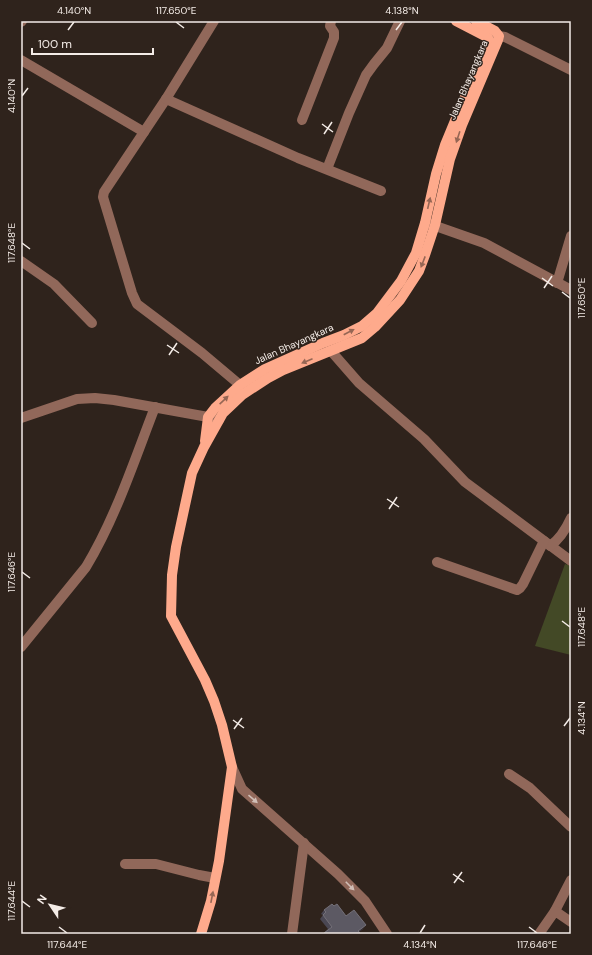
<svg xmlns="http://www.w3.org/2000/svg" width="592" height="955" font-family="'DM Sans',sans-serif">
	<rect width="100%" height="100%" fill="#2f231c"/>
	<path fill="#434926" d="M 565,564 L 571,566 L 571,655 L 535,646 Z"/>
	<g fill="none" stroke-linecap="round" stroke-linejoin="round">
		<g stroke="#91685a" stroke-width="10">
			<path d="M 214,21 L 166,99 L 104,192 L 103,197 L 132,293 L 137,304 L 202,353 L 240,385"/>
			<path d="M 21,22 L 22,21"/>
			<path d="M 491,38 L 499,36 L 505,37 L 571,70"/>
			<path d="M 21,60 L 144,132"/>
			<path d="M 166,99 L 298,158 L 381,191"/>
			<path d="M 302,120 L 334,38 L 334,32 L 330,26 L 331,21"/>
			<path d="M 327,169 L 349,113 L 366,75 L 374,64 L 387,48 L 400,21"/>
			<path d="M 427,223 L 484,243 L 571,290"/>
			<path d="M 21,261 L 54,284 L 92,323"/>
			<path d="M 557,283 L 571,236"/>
			<path d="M 331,351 L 359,383 L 424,439 L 465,482 L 571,561"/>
			<path d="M 21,418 L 77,399 L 95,398 L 114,400 L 208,417 L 219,420"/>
			<path d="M 550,546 C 560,539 566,529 571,518"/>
			<path d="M 437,562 L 517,590 L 520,588 L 523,584 L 544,541"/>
			<path d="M 21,647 L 86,567 C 116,517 134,461 155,407"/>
			<path d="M 232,767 L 242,789 L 338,874 L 365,901 L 387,934"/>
			<path d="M 509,774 L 530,788 L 571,827"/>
			<path d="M 125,864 L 156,864 L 199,875 L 215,878"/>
			<path d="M 555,911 L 571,880"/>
			<path d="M 292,934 L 304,843"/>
			<path d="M 539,934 L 555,911 L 571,922"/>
		</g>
		<g stroke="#feaa8c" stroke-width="10">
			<path d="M 205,441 L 208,417 L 215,408 L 240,385 L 265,369 L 323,343 L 344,335 L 362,326 L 377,313 L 401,281 L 416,253 L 425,223 L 436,174 L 445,145 L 469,87 L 490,42 L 488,38 L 485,36 L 456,21"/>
			<path d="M 201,934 L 211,901 L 219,861 L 232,767 L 222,725 L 214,701 L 205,680 L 171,616 L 172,575 L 176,547 L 192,473 L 204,447 L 223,413 L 242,395 L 268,378 L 283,370 L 362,338 L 375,327 L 400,300 L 419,271 L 425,255 L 435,225 L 450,159 L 462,125 L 498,40 L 499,36 L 495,31 L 476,21"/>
		</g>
	</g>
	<path fill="#4a4753" d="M 334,906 L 363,929 L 359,932 L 361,934 L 323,934 L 328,929 L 320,919 L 323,915 L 321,914 L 324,910 Z"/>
	<path fill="#373136" d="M 366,925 L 363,929 L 356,934 L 358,931 Z"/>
	<path fill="#5c5963" stroke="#747078" d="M 332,904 L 334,906 L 337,904 L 346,916 L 354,910 L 366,925 L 358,931 L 361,934 L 325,934 L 324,933 L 332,927 L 323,915 L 326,912 L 324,910 Z"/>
	<defs><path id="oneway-solid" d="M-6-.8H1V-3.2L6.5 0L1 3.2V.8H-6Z"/></defs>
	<g fill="#966654">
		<use href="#oneway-solid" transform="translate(458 137) rotate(108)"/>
		<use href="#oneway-solid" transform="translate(429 203) rotate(-77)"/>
		<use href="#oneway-solid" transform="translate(423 262) rotate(111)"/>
		<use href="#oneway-solid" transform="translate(349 332) rotate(-28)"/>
		<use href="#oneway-solid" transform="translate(307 361) rotate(157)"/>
		<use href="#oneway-solid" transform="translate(224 400) rotate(-43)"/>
		<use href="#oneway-solid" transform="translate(212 897) rotate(-79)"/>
	</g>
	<g fill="#d1beb6">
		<use href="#oneway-solid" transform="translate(253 799) rotate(41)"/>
		<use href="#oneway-solid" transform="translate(350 886) rotate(45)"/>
	</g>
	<path fill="none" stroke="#f4ece7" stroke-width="1.5" d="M 176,22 L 184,28M 68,30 L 74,22M 396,30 L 402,22M 22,96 L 28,88M 322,124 L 333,132M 324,134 L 332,122M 22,243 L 30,249M 542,278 L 553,286M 544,288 L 552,276M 562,292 L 570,298M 167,345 L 179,353M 169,355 L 177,343M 387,499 L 399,507M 389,509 L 397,497M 22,572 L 30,578M 562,621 L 570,627M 233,720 L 244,728M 564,726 L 570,718M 234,729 L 242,718M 453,874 L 464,882M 454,883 L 462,872M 22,901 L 30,907M 59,927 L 67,933M 529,927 L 537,933M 420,933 L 425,925"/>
	<g text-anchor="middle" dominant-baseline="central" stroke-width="3" stroke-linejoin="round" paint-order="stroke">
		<g font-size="10" fill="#f4ece7" stroke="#2f231c">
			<text transform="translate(468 80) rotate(-67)">Jalan Bhayangkara</text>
			<text transform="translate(294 344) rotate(-24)">Jalan Bhayangkara</text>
		</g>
	</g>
	<rect width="592" height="955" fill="none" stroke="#2f231c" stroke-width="44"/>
	<g transform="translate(50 905) rotate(305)" stroke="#2f231c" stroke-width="3" paint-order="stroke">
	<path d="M0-3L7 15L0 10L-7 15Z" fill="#f4ece7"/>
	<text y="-6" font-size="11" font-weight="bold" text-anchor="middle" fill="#f4ece7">N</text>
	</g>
	<path d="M32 48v6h121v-6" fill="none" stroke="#f4ece7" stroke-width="2"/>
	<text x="38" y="48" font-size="12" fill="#f4ece7" stroke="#2f231c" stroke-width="3" paint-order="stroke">100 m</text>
	<rect x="22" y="22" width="548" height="911" fill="none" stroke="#f4ece7" stroke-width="1.5"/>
	<g font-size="10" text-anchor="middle" fill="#f4ece7">
		<text x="74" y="14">4.140°N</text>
		<text x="176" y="14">117.650°E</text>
		<text x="402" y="14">4.138°N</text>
		<text transform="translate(11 96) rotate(-90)" y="4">4.140°N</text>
		<text transform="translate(11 243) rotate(-90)" y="4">117.648°E</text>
		<text transform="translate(581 298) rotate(-90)" y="4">117.650°E</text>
		<text transform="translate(11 572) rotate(-90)" y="4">117.646°E</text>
		<text transform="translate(581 627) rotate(-90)" y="4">117.648°E</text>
		<text transform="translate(581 718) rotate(-90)" y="4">4.134°N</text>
		<text transform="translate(11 901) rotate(-90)" y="4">117.644°E</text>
		<text x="67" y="948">117.644°E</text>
		<text x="420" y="948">4.134°N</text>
		<text x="537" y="948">117.646°E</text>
	</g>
</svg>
